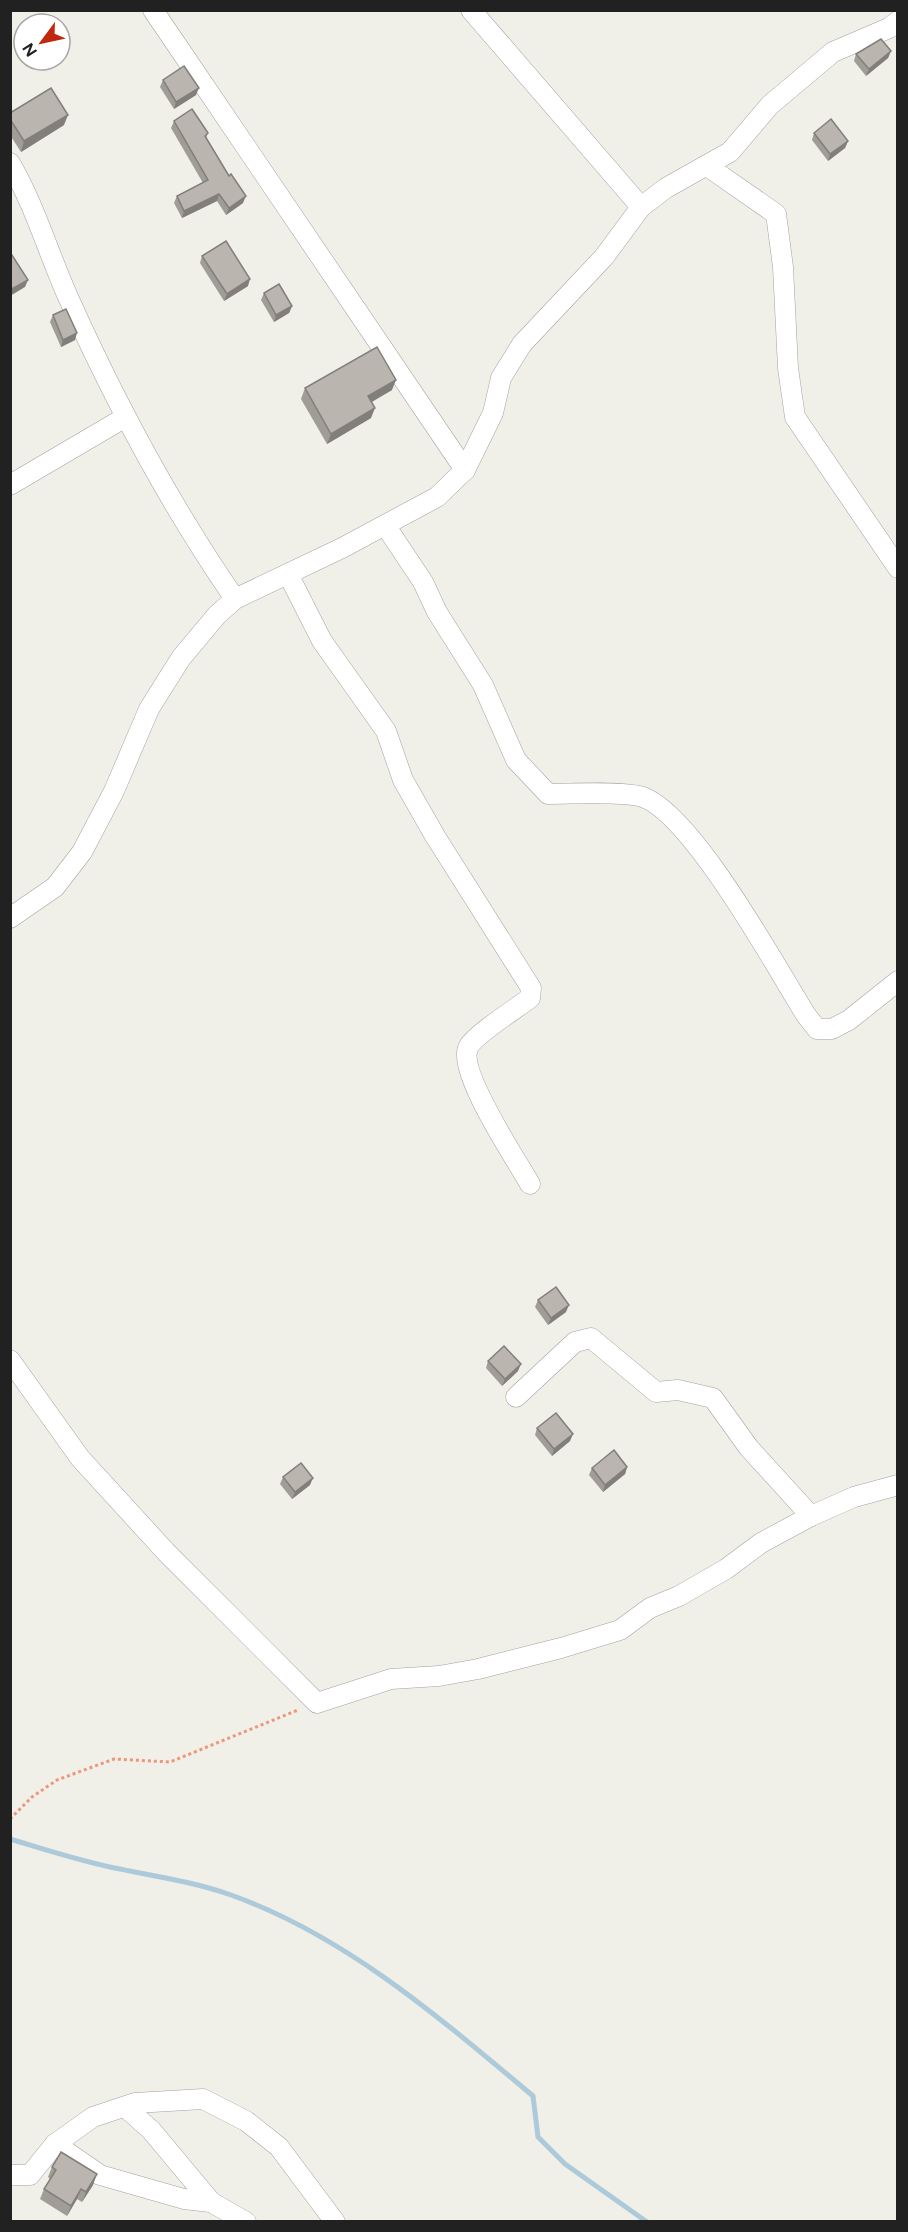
<svg xmlns="http://www.w3.org/2000/svg" width="908" height="2232" font-family="Figtree,sans-serif">
	<rect width="100%" height="100%" fill="#f0efe8"/>
	<g fill="none" stroke-linecap="round" stroke-linejoin="round">
		<path stroke="#accada" stroke-width="5" d="M 10,1839 C 47,1850 83,1862 120,1869 C 158,1877 195,1882 231,1895 C 346,1936 441,2019 533,2096 L 538,2137 L 565,2164 L 647,2222"/>
		<defs>
			<g id="minor">
				<path d="M 153,10 L 465,470"/>
				<path d="M 471,10 L 641,207"/>
				<path d="M 10,163 C 35,206 48,252 68,297 C 116,404 168,502 235,599"/>
				<path d="M 707,166 L 776,214 L 783,267 L 788,368 L 795,417 L 898,568"/>
				<path d="M 10,485 L 124,418"/>
				<path d="M 385,525 L 423,582 L 437,612 L 483,685 L 516,760 L 548,794 C 572,794 617,791 639,796 C 689,807 777,969 806,1015 L 817,1029 L 832,1029 L 849,1020 L 898,981"/>
				<path d="M 288,574 L 322,641 L 386,731 L 403,780 L 435,836 L 531,988 L 530,998 C 517,1008 476,1034 469,1046 C 455,1069 516,1159 530,1184"/>
				<path d="M 10,918 L 55,887 L 82,852 L 114,791 L 149,709 L 181,658 L 217,615 L 235,599 L 342,548 L 437,497 L 465,470 L 493,413 L 501,378 L 522,344 L 604,257 L 641,207 L 666,188 L 730,152 L 770,105 L 833,52 L 889,28 L 898,21"/>
				<path d="M 10,1360 L 80,1458 L 166,1552 L 317,1703 L 391,1679 L 439,1676 L 478,1669 L 561,1648 L 620,1630 L 650,1608 L 679,1596 L 726,1569 L 761,1543 L 811,1516 L 854,1497 L 898,1485"/>
				<path d="M 516,1397 L 575,1342 L 591,1338 L 656,1392 L 678,1390 L 713,1398 L 749,1448 L 811,1516"/>
				<path d="M 125,2107 L 151,2130 L 211,2202 L 246,2222"/>
				<path d="M 55,2144 L 100,2175 L 184,2199 L 211,2202"/>
				<path d="M 10,2175 L 30,2175 L 55,2144 L 93,2117 L 135,2103 L 203,2099 L 246,2121 L 279,2147 L 335,2222"/>
			</g>
		</defs>
		<use href="#minor" stroke="#a2a2a2" stroke-width="21"/>
		<path stroke="#ef967a" stroke-width="3" stroke-dasharray="3 3" stroke-linecap="butt" d="M 10,1819 L 32,1797 L 57,1780 L 114,1759 L 170,1762 L 298,1710"/>
		<use href="#minor" stroke="#fff" stroke-width="20"/>
	</g>
	<g fill="#a09c96">
		<path d="M 891,51 L 888,58 L 866,76 L 854,61 L 856,54 Z"/>
		<path d="M 163,80 L 196,95 L 174,109 L 160,87 Z"/>
		<path d="M 10,113 L 64,125 L 21,152 L 10,135 Z"/>
		<path d="M 174,121 L 208,133 L 206,138 L 243,203 L 226,215 L 217,201 L 182,218 L 174,203 L 177,196 L 203,183 L 171,128 Z"/>
		<path d="M 814,133 L 848,141 L 845,148 L 828,161 L 812,140 Z"/>
		<path d="M 202,256 L 248,286 L 224,301 L 200,263 Z"/>
		<path d="M 264,293 L 292,306 L 289,313 L 274,322 L 261,300 Z"/>
		<path d="M 53,315 L 75,340 L 61,347 L 50,322 Z"/>
		<path d="M 305,388 L 392,390 L 372,402 L 371,418 L 327,444 L 301,399 Z"/>
		<path d="M 538,1300 L 566,1312 L 548,1325 L 535,1307 Z"/>
		<path d="M 488,1361 L 518,1371 L 502,1386 L 486,1368 Z"/>
		<path d="M 537,1428 L 570,1441 L 552,1456 L 535,1435 Z"/>
		<path d="M 627,1467 L 625,1474 L 603,1492 L 589,1475 L 592,1468 Z"/>
		<path d="M 283,1477 L 310,1485 L 292,1499 L 280,1484 Z"/>
		<path d="M 52,2167 L 93,2185 L 82,2202 L 77,2199 L 67,2216 L 40,2199 L 44,2189 L 50,2179 L 48,2177 Z"/>
	</g>
	<g fill="#827f7a">
		<path d="M 891,51 L 888,58 L 866,76 L 869,69 Z"/>
		<path d="M 199,88 L 196,95 L 174,109 L 176,102 Z"/>
		<path d="M 68,115 L 64,125 L 21,152 L 24,141 Z"/>
		<path d="M 848,141 L 845,148 L 828,161 L 830,154 Z"/>
		<path d="M 219,194 L 217,201 L 182,218 L 184,211 Z"/>
		<path d="M 246,196 L 243,203 L 226,215 L 229,208 Z"/>
		<path d="M 250,279 L 248,286 L 224,301 L 227,294 Z"/>
		<path d="M 28,280 L 25,287 L 10,296 L 10,290 Z"/>
		<path d="M 292,306 L 289,313 L 274,322 L 276,315 Z"/>
		<path d="M 77,333 L 75,340 L 61,347 L 63,340 Z"/>
		<path d="M 396,380 L 392,390 L 364,406 L 368,396 Z"/>
		<path d="M 375,408 L 371,418 L 327,444 L 331,434 Z"/>
		<path d="M 569,1305 L 566,1312 L 548,1325 L 551,1318 Z"/>
		<path d="M 521,1364 L 518,1371 L 502,1386 L 505,1379 Z"/>
		<path d="M 573,1434 L 570,1441 L 552,1456 L 554,1449 Z"/>
		<path d="M 627,1467 L 625,1474 L 603,1492 L 605,1485 Z"/>
		<path d="M 313,1478 L 310,1485 L 292,1499 L 295,1492 Z"/>
		<path d="M 97,2174 L 93,2185 L 82,2202 L 86,2192 Z"/>
		<path d="M 81,2189 L 77,2199 L 67,2216 L 71,2206 Z"/>
	</g>
	<g fill="#bab5ae" stroke="#827f7a" stroke-width="1.5">
		<path d="M 881,39 L 891,51 L 869,69 L 856,54 Z"/>
		<path d="M 184,66 L 199,88 L 176,102 L 163,80 Z"/>
		<path d="M 51,88 L 68,115 L 24,141 L 10,119 L 10,113 Z"/>
		<path d="M 192,109 L 208,133 L 205,136 L 229,176 L 231,174 L 246,196 L 229,208 L 219,194 L 184,211 L 177,196 L 208,180 L 174,121 Z"/>
		<path d="M 831,119 L 848,141 L 830,154 L 814,133 Z"/>
		<path d="M 226,241 L 250,279 L 227,294 L 202,256 Z"/>
		<path d="M 10,252 L 28,280 L 10,290 Z"/>
		<path d="M 279,284 L 292,306 L 276,315 L 264,293 Z"/>
		<path d="M 66,309 L 77,333 L 63,340 L 53,315 Z"/>
		<path d="M 377,347 L 396,380 L 368,396 L 375,408 L 331,434 L 305,388 Z"/>
		<path d="M 556,1287 L 569,1305 L 551,1318 L 538,1300 Z"/>
		<path d="M 504,1346 L 521,1364 L 505,1379 L 488,1361 Z"/>
		<path d="M 556,1413 L 573,1434 L 554,1449 L 537,1428 Z"/>
		<path d="M 614,1450 L 627,1467 L 605,1485 L 592,1468 Z"/>
		<path d="M 301,1463 L 313,1478 L 295,1492 L 283,1477 Z"/>
		<path d="M 61,2152 L 97,2174 L 86,2192 L 81,2189 L 71,2206 L 44,2189 L 56,2170 L 52,2167 Z"/>
	</g>
	<rect width="908" height="2232" fill="none" stroke="#212121" stroke-width="24"/>
	<g transform="translate(42 42) rotate(237)"><circle r="28" fill="#ffffff" stroke="#a6a6a6" stroke-width="1.5"/>
	<path d="M0-4.5L10 22L0 15L-10 22Z" fill="#c22810"/>
	<text y="-9" font-size="16" font-weight="bold" text-anchor="middle" fill="#212121">N</text>
	</g>
</svg>
